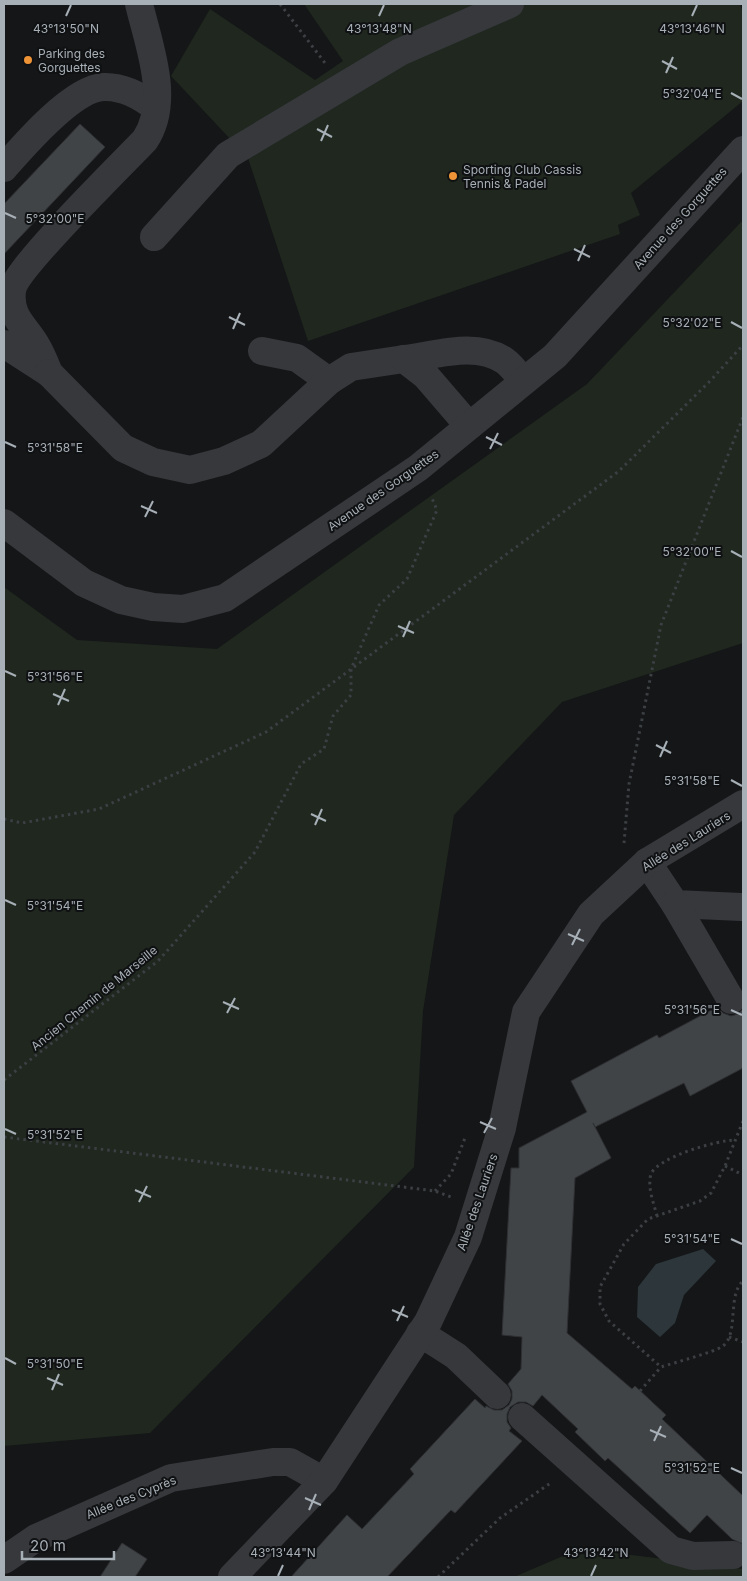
<svg xmlns="http://www.w3.org/2000/svg" width="747" height="1581" font-family="Inter,sans-serif">
	<rect width="100%" height="100%" fill="#151617"/>
	<g fill="#1f271f">
		<path d="M 304,4 L 740,4 L 743,13 L 743,101 L 631,193 L 640,215 L 618,225 L 620,234 L 308,341 L 248,158 L 171,76 L 210,9 L 315,80 L 343,61 Z"/>
		<path d="M 743,220 L 743,643 L 562,702 L 454,815 L 423,1011 L 414,1167 L 150,1433 L 4,1446 L 4,587 L 77,640 L 217,649 L 587,384 Z"/>
		<path d="M 608,1552 L 743,1569 L 743,1577 L 514,1577 L 563,1556 Z"/>
	</g>
	<path fill="#2c363b" d="M 703,1249 L 716,1261 L 684,1295 L 675,1323 L 660,1337 L 637,1317 L 638,1287 L 656,1264 Z"/>
	<g fill="#414447" stroke="#2f3033">
		<path d="M 80,124 L 105,147 L 4,254 L 4,204 Z"/>
		<path d="M 717,1007 L 723,1013 L 731,1016 L 738,1014 L 743,1009 L 743,1068 L 690,1096 L 684,1083 L 595,1127 L 593,1123 L 611,1158 L 575,1178 L 567,1333 L 632,1389 L 635,1386 L 666,1415 L 662,1419 L 743,1496 L 743,1544 L 732,1539 L 707,1515 L 690,1533 L 608,1458 L 605,1461 L 575,1432 L 578,1429 L 542,1395 L 533,1406 L 526,1402 L 518,1402 L 510,1407 L 507,1414 L 507,1422 L 511,1428 L 509,1431 L 522,1441 L 455,1513 L 451,1510 L 387,1577 L 291,1577 L 347,1515 L 362,1529 L 414,1474 L 410,1469 L 475,1399 L 485,1408 L 486,1406 L 494,1410 L 502,1410 L 509,1405 L 512,1399 L 512,1391 L 508,1384 L 521,1369 L 522,1337 L 502,1335 L 511,1168 L 519,1168 L 519,1148 L 587,1112 L 571,1081 L 657,1035 L 659,1038 Z"/>
		<path d="M 122,1543 L 147,1559 L 135,1577 L 100,1577 Z"/>
	</g>
	<g fill="none" stroke-linecap="round" stroke-linejoin="round">
		<g stroke="#3c3f43" stroke-width="3" stroke-dasharray="2.5 4" stroke-linecap="butt">
			<path d="M 280,4 L 325,63"/>
			<path d="M 4,819 L 22,823 L 99,809 L 266,732 L 619,471 L 710,381 L 743,345"/>
			<path d="M 624,843 L 629,784 L 661,625 L 743,417"/>
			<path d="M 4,1080 L 158,961 L 255,852 L 301,764 L 324,749 L 333,716 L 351,695 L 351,669 L 379,605 L 407,579 L 437,510 L 431,496"/>
			<path d="M 743,1121 L 725,1166 L 711,1193 L 700,1201 L 648,1219 L 624,1244 L 600,1287 L 600,1304 L 609,1321 L 661,1367 C 673,1363 715,1352 723,1346 C 739,1334 727,1295 743,1281"/>
			<path d="M 4,1137 L 435,1191 L 451,1197"/>
			<path d="M 725,1166 L 743,1175"/>
			<path d="M 435,1191 L 451,1174 L 465,1138"/>
			<path d="M 657,1216 C 654,1204 647,1187 651,1174 C 658,1157 718,1140 735,1140"/>
			<path d="M 729,1337 L 743,1342"/>
			<path d="M 640,1391 L 661,1367"/>
			<path d="M 438,1577 L 500,1518 L 552,1482"/>
		</g>
		<g stroke="#36383c" stroke-width="28">
			<path d="M 4,168 C 24,145 72,89 103,87 C 123,86 141,96 156,108"/>
			<path d="M 154,237 L 228,155 L 400,52 L 510,4"/>
			<path d="M 4,344 L 49,373 C 45,363 41,353 36,345 C 25,326 9,317 12,291 C 15,269 123,163 145,140 C 171,101 149,46 139,4"/>
			<path d="M 262,351 L 297,358 L 329,381"/>
			<path d="M 49,373 L 123,448 L 153,462 L 190,470 L 224,461 L 261,444 L 329,381 L 351,367 L 404,359"/>
			<path d="M 469,426 L 426,376 L 404,359 C 437,355 476,341 505,361 C 512,366 518,375 523,381"/>
			<path d="M 4,523 L 84,583 L 121,600 L 153,607 L 183,609 L 225,598 L 418,468 L 555,356 L 743,150"/>
			<path d="M 647,862 L 675,904 L 741,907"/>
			<path d="M 675,904 L 731,1000"/>
			<path d="M 420,1333 L 456,1356 L 497,1395"/>
			<path d="M 522,1417 L 671,1550 L 693,1556 L 733,1555"/>
			<path d="M 4,1560 L 36,1538 L 171,1478 L 273,1462 L 290,1462 L 324,1481"/>
			<path d="M 232,1577 L 324,1481 L 428,1322 L 468,1237 L 502,1128 L 526,1012 L 591,914 L 647,862 L 743,804"/>
		</g>
	</g>
	<path fill="none" stroke="#a7afb7" stroke-width="2" d="M 66,16 L 71,5M 379,16 L 384,5M 692,16 L 697,5M 662,61 L 677,69M 666,73 L 673,57M 731,93 L 742,99M 317,129 L 332,137M 321,141 L 328,125M 5,213 L 16,218M 574,249 L 590,257M 578,261 L 585,245M 229,317 L 245,325M 731,322 L 742,328M 233,329 L 240,313M 486,437 L 502,445M 5,442 L 16,447M 490,449 L 498,433M 141,506 L 157,513M 145,517 L 153,501M 731,551 L 742,557M 398,626 L 414,633M 403,637 L 410,621M 5,671 L 16,676M 53,694 L 69,701M 58,705 L 65,689M 656,745 L 671,753M 660,757 L 667,741M 731,780 L 742,786M 311,814 L 326,821M 315,825 L 322,809M 5,900 L 16,905M 568,934 L 584,941M 572,945 L 580,929M 223,1002 L 239,1009M 731,1010 L 742,1015M 227,1013 L 235,998M 480,1122 L 496,1129M 5,1129 L 16,1134M 484,1133 L 492,1118M 135,1190 L 151,1197M 139,1202 L 147,1186M 731,1239 L 742,1244M 392,1310 L 408,1317M 397,1321 L 404,1306M 5,1358 L 16,1364M 47,1378 L 63,1385M 52,1390 L 59,1374M 650,1430 L 666,1437M 654,1441 L 661,1426M 731,1468 L 742,1473M 305,1498 L 321,1505M 309,1510 L 316,1494M 278,1576 L 283,1565M 591,1576 L 596,1565"/>
	<g fill="#ee9436" stroke="#101112" stroke-width="2">
		<circle cx="28" cy="60" r="5"/>
		<circle cx="453" cy="176" r="5"/>
	</g>
	<g text-anchor="middle" dominant-baseline="central" stroke-width="4" stroke-linejoin="round" paint-order="stroke">
		<g font-size="12" fill="#a7afb7" stroke="#101112" text-anchor="start">
			<text x="38" y="53">Parking des<tspan x="38" dy="14">Gorguettes</tspan></text>
			<text x="463" y="169">Sporting Club Cassis<tspan x="463" dy="14">Tennis &amp; Padel</tspan></text>
		</g>
		<g font-size="12" fill="#a7afb7" stroke="#101112">
			<text transform="translate(680 218) rotate(-48)">Avenue des Gorguettes</text>
			<text transform="translate(383 490) rotate(-35)">Avenue des Gorguettes</text>
			<text transform="translate(686 841) rotate(-32)">Allée des Lauriers</text>
			<text transform="translate(94 998) rotate(-39)">Ancien Chemin de Marseille</text>
			<text transform="translate(477 1202) rotate(-71)">Allée des Lauriers</text>
			<text transform="translate(131 1497) rotate(-22)">Allée des Cyprès</text>
		</g>
	</g>
	<g font-size="12" text-anchor="middle" fill="#a7afb7" stroke="#101112" stroke-width="4" stroke-linejoin="round" paint-order="stroke">
		<text x="66" y="33">43°13'50"N</text>
		<text x="379" y="33">43°13'48"N</text>
		<text x="692" y="33">43°13'46"N</text>
		<text x="692" y="98">5°32'04"E</text>
		<text x="55" y="223">5°32'00"E</text>
		<text x="692" y="327">5°32'02"E</text>
		<text x="55" y="452">5°31'58"E</text>
		<text x="692" y="556">5°32'00"E</text>
		<text x="55" y="681">5°31'56"E</text>
		<text x="692" y="785">5°31'58"E</text>
		<text x="55" y="910">5°31'54"E</text>
		<text x="692" y="1014">5°31'56"E</text>
		<text x="55" y="1139">5°31'52"E</text>
		<text x="692" y="1243">5°31'54"E</text>
		<text x="55" y="1368">5°31'50"E</text>
		<text x="692" y="1472">5°31'52"E</text>
		<text x="283" y="1557">43°13'44"N</text>
		<text x="596" y="1557">43°13'42"N</text>
	</g>
	<rect width="747" height="1581" fill="none" stroke="#a7afb7" stroke-width="10"/>
	<path d="M22 1551v8h92v-8" fill="none" stroke="#a7afb7" stroke-width="2.5"/>
	<text x="30" y="1551" font-size="15" fill="#a7afb7" stroke="#101112" stroke-width="4" paint-order="stroke">20 m</text>
</svg>
